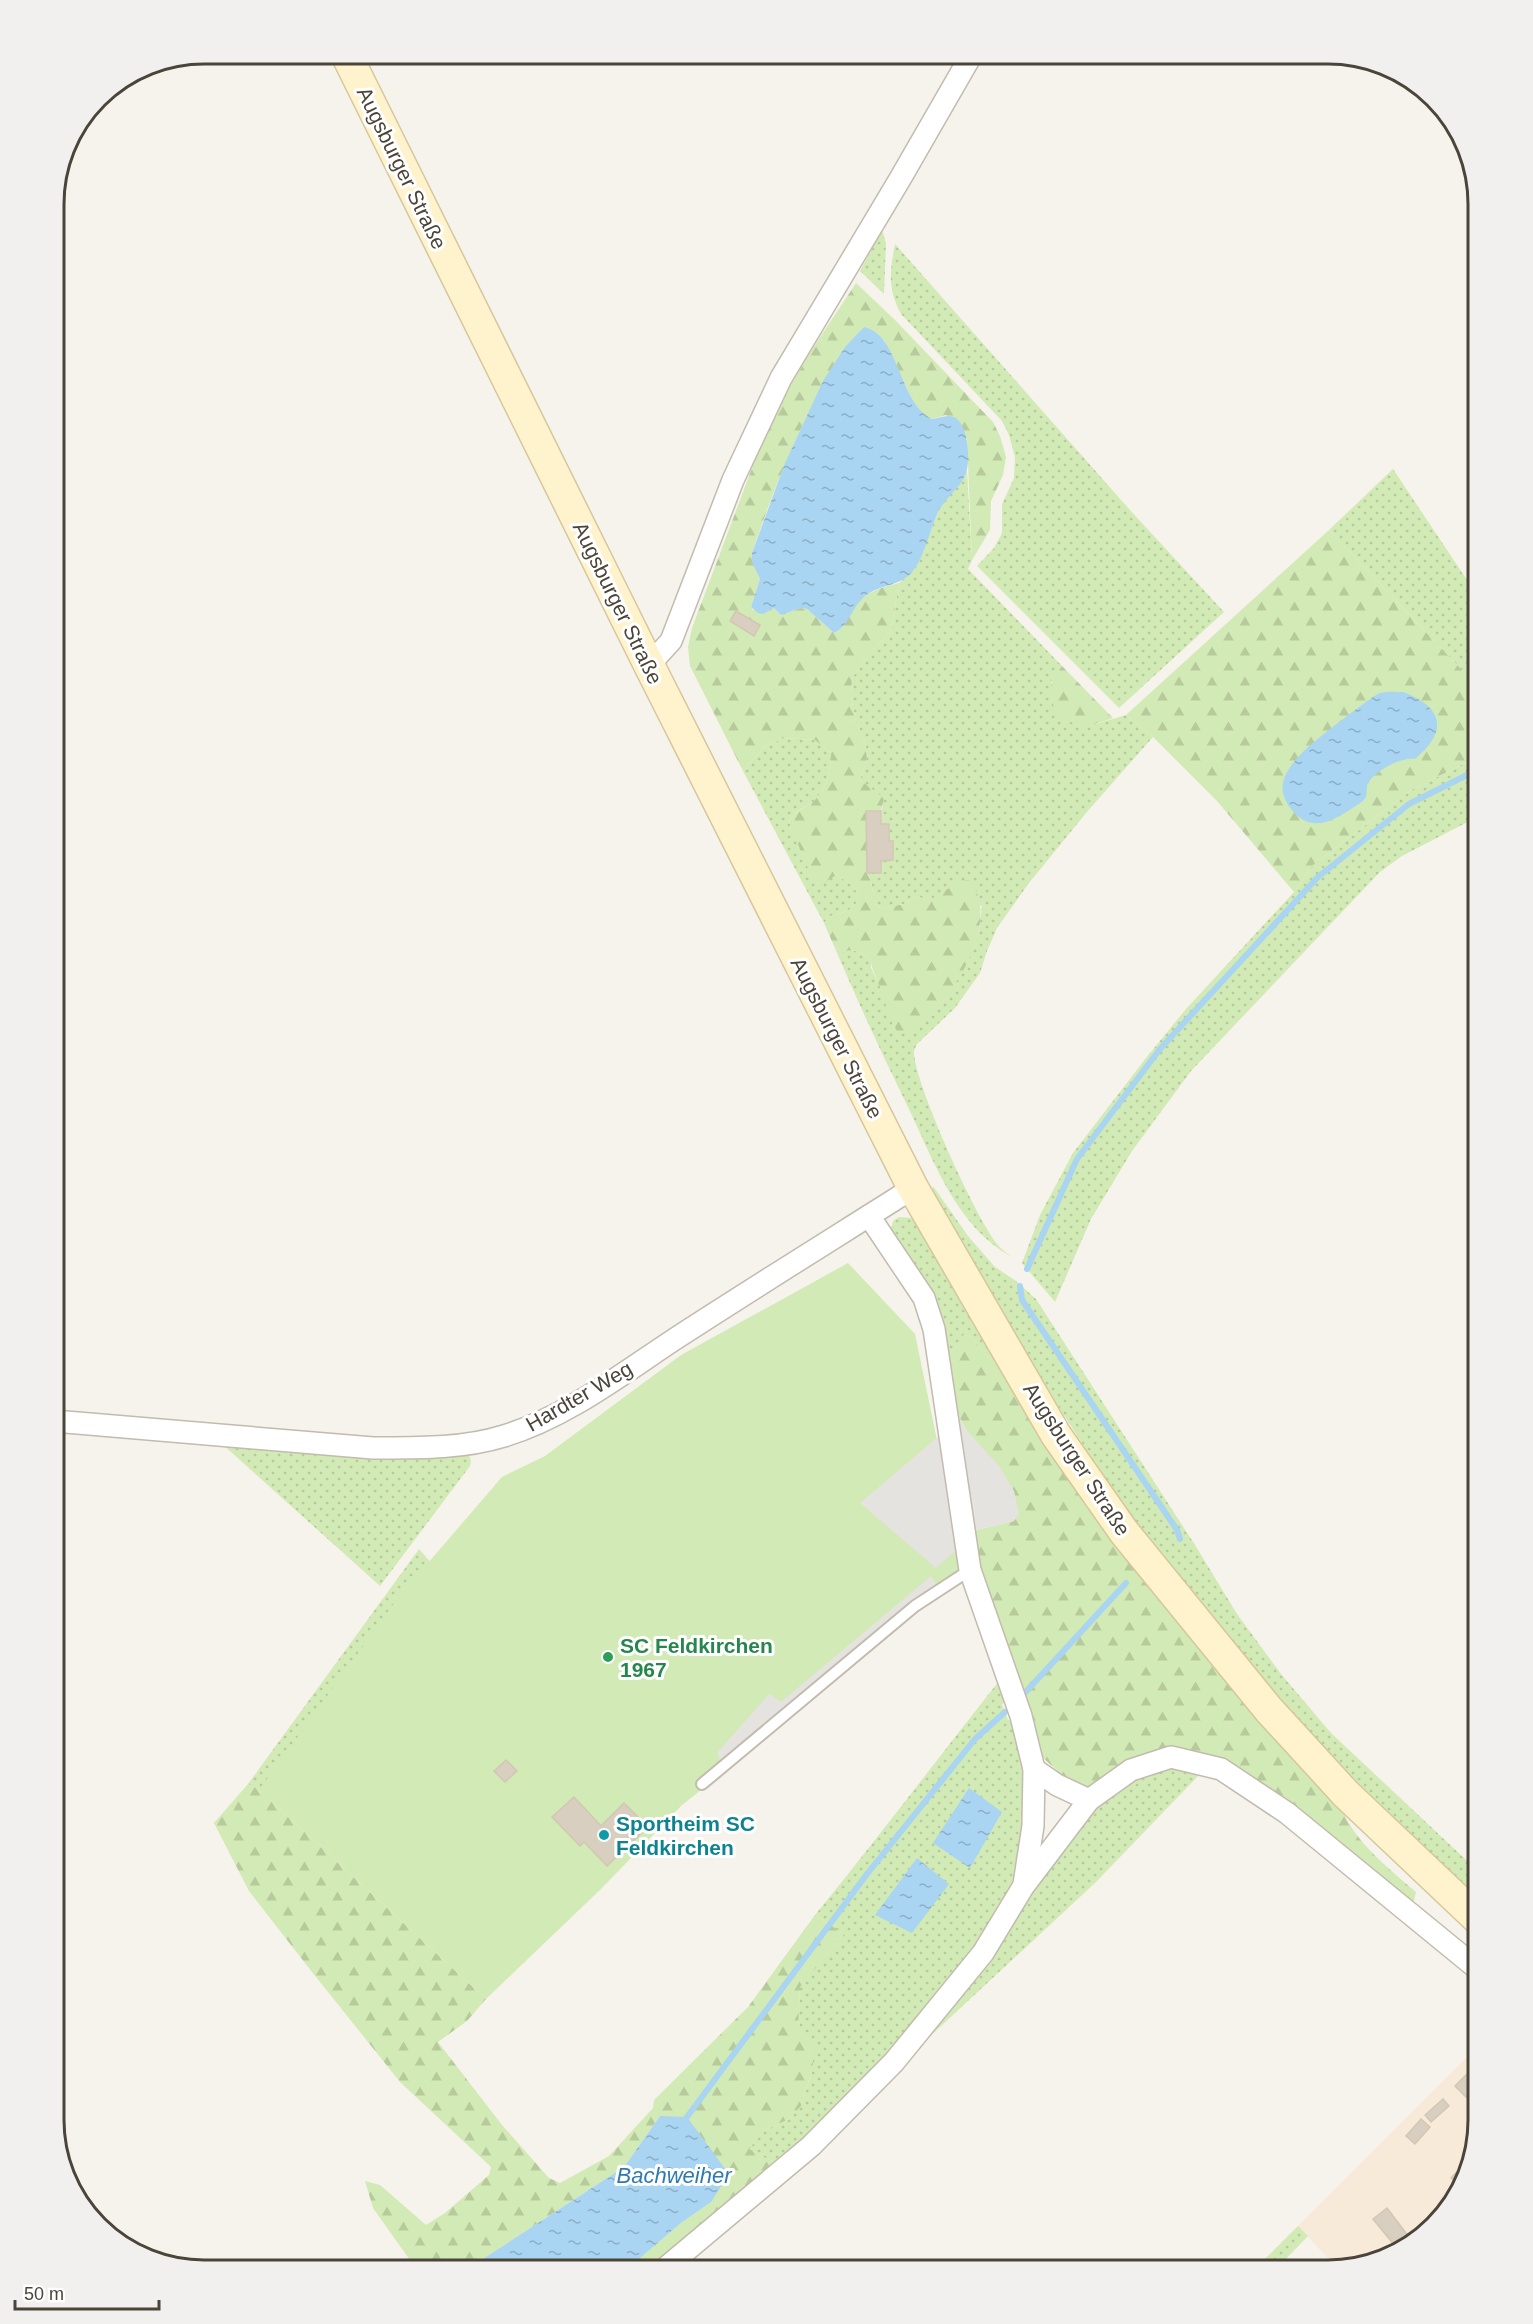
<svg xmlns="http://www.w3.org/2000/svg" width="1533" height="2324" font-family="Helvetica,sans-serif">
	<defs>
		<pattern id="grass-dots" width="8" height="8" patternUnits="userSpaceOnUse" patternTransform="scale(1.5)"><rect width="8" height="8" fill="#d2eab5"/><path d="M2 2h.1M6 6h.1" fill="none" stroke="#b6ca9c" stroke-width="1.8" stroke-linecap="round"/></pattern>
		<pattern id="forest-firs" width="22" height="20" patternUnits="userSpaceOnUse" patternTransform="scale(1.5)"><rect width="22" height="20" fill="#d2eab5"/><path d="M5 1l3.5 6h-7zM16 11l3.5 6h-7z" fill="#b6ca9c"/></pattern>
		<pattern id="water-ripples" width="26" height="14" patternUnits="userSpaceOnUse" patternTransform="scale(1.5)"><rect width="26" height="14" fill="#a9d4f2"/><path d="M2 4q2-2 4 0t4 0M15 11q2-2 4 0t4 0" fill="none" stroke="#8caec5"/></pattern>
	</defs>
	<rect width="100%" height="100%" fill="#f6f3ec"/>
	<path fill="#f7ead8" d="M 1479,2045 L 1479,2119 L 1459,2195 L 1403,2250 L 1337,2268 L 1298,2226 Z"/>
	<g fill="url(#grass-dots)">
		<path d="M 882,230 L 886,243 L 884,294 L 860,271 Z"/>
		<path d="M 895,244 L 1129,509 L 1224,612 L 1119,708 L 977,566 L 994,548 L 1002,533 L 1002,504 L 1014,478 L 1015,457 L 1009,435 L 1002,421 L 901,314 C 887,287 890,272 895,244 Z"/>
		<path d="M 1393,469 L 1479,598 L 1479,688 L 1329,530 Z"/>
		<path d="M 967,470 L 972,560 L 968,569 L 1062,666 L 1051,683 L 1096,724 L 1126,715 L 1153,737 L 1086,813 L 1029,883 L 997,928 L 987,951 L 980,973 L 955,1008 L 917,1044 C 916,1046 914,1050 914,1052 C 914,1083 977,1221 998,1245 C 1002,1250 1007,1253 1012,1257 C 956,1227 933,1159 907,1105 C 881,1052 857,1000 834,946 L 843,952 C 855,948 861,953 871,959 L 871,968 L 878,982 L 973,949 L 979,930 L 982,906 L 941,894 L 926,902 L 918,895 L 904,904 L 881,909 C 870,898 875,884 867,873 L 881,873 L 881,861 L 893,860 L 893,841 L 889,841 L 889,824 L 881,824 L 883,798 L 860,780 L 867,759 L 865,741 L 856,723 L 851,695 L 852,678 L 868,656 L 891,631 L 899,583 L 914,569 L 941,505 L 965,477 Z"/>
		<path d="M 784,738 L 815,740 L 831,753 C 830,771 828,787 814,801 C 804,809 794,810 789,822 L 793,831 L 836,875 L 850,883 L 860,896 C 855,910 843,913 830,916 L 824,923 L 743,771 L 764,747 Z"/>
		<path d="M 1479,756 L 1479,816 L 1402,856 L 1380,872 L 1191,1071 L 1132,1151 L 1091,1219 L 1055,1302 L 1022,1263 L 1040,1215 L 1073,1153 L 1146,1058 L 1186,1009 L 1294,892 L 1313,865 L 1411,790 Z"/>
		<path d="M 933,1186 L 968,1236 L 995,1267 L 1016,1281 L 1036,1299 L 1195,1545 L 1237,1614 L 1281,1674 L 1331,1733 L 1479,1872 L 1479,1905 C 1388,1818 1301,1729 1221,1632 C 1204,1611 1185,1591 1169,1569 C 1081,1450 1006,1323 931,1195 Z"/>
		<path d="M 899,1217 L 912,1218 L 920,1225 L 998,1365 L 983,1353 L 966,1332 L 948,1358 L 940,1310 L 928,1286 L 891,1230 L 893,1221 Z"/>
		<path d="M 221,1443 L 463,1452 L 469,1455 L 471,1461 L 470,1466 L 380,1586 Z"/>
		<path d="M 419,1549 L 434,1566 L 291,1766 L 259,1790 L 248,1784 Z"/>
		<path d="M 999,1681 L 1008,1700 L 1002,1704 L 1008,1720 L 1015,1719 L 1022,1769 L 1022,1824 L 1011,1889 L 977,1946 L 888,2059 L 779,2165 L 748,2149 L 765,2130 L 789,2119 L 801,2106 L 812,2071 L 798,2032 L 800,1986 L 844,1934 L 815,1915 C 878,1838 937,1759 999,1681 Z"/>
		<path d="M 1170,1765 L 1202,1772 L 1095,1883 L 898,2066 L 1105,1797 L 1133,1777 Z"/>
		<path d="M 1298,2226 L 1308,2236 L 1275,2270 L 1254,2270 Z"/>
	</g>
	<g fill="url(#forest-firs)">
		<path d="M 856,283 L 895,320 L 993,422 L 1000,436 L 1006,457 L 1003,475 L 991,501 L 990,530 L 972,560 L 967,439 L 946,415 L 932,419 L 925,416 L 913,402 L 884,340 L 845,347 C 805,411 776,481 752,553 L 755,567 L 760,579 L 751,607 L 753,610 L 767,611 L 774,608 L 781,615 L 800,608 L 807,609 L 834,633 C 845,628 845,621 851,611 C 862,593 879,588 899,583 L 891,631 L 868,656 L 852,678 L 851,695 L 856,723 L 865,741 L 867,759 L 860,780 L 884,798 L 881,811 L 866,811 L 867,873 C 875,884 870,898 881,909 L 904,904 L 918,895 L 926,902 L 961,881 L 969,880 C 998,913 966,973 942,1002 C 933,1012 922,1022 913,1031 L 898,1032 C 887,1016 885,999 878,982 C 875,973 871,969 871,959 C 861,953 855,948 843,952 L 834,946 L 824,923 L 830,916 C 843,913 855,910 860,896 L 850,883 L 836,875 L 824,883 L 811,876 L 789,822 C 794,810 805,809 814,801 C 828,787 830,771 831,753 L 815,740 L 784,738 L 764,747 L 743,771 L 690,666 L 688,647 L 692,628 L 770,420 L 813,348 Z"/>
		<path d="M 1329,530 L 1479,688 L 1479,756 L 1411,790 L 1313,865 L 1294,892 L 1217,801 L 1153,737 L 1126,715 Z"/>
		<path d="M 1062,666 L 1113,718 C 1102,722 1091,726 1080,725 C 1061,722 1045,702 1052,683 C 1054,677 1058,671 1062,666 Z"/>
		<path d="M 966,1331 L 983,1353 L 998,1365 L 1339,1802 C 1351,1839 1387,1867 1416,1892 L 1413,1905 L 1208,1756 L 1087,1789 L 1062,1775 L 1042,1757 L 1036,1733 L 977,1568 L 972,1531 L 1014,1521 L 979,1445 L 966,1430 L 955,1409 L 952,1371 L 948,1358 Z"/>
		<path d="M 248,1784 L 259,1790 L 486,1999 L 467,2021 L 438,2042 L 502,2125 L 549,2178 L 560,2183 L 609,2156 L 653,2108 L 654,2100 L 748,2007 L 815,1915 L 844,1934 L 800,1987 L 798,2032 L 815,2045 L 812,2071 L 801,2106 L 789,2119 L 765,2130 L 749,2149 L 779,2165 L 652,2270 L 626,2270 L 681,2223 L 711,2202 L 660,2116 L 624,2167 L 466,2270 L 417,2270 L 373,2208 L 365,2181 L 380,2185 L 426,2225 L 445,2213 L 489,2175 L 491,2167 L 400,2082 L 312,1972 L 249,1891 L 214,1823 Z"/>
	</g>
	<path fill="#d2eab5" d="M 848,1263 L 915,1334 L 963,1566 L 795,1714 L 681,1806 L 602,1888 L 486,1999 L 259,1790 L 397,1599 L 502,1477 L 545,1456 L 681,1355 Z"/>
	<g fill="#e5e3e0">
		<path d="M 955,1409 L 966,1430 L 999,1466 L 1014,1491 L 1019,1514 L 1014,1521 L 972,1531 Z"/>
		<path d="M 940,1435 L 960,1547 L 936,1568 L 860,1503 Z"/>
		<path d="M 931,1576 L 937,1585 L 721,1762 L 717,1753 L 769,1694 L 781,1702 Z"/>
	</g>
	<g fill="url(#water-ripples)">
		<path d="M 864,327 C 900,335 898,402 932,419 C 940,418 946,414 954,417 C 969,424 971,463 965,476 C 958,490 945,498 938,512 C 930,530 924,557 913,571 C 900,587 880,584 865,596 C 851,608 849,626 834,633 L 807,609 L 800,608 L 781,615 L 774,608 L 763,614 L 758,613 L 751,607 L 760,579 L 752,562 L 752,553 L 785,463 L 823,381 L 845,347 Z"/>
		<path d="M 1403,692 C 1443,707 1449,731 1415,759 C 1401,757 1376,770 1368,783 C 1365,790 1369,795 1363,801 C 1340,816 1314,838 1291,809 C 1285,801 1281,792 1283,783 C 1285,772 1295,760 1303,752 C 1310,744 1373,695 1380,693 C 1387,691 1396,692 1403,692 Z"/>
		<path d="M 969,1788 L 1002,1812 L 970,1868 L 933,1843 Z"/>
		<path d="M 917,1858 L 949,1884 L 912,1933 L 875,1915 Z"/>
		<path d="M 660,2116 L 687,2117 L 729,2174 L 711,2202 L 681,2223 L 626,2270 L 466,2270 L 624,2167 Z"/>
	</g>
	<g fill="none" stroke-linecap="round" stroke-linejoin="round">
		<g stroke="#a9d4f2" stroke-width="6">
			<path d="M 1027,1269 L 1077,1159 L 1160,1049 L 1318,877 L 1409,804 L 1479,769"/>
			<path d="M 1020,1286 L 1022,1300 L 1177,1530 L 1180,1539"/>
			<path d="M 1022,1696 L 1126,1583"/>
			<path d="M 687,2117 L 867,1874 L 975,1739 L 1005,1712"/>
		</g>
	</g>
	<g fill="#d8cfc1" stroke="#d3c7b4" stroke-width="1.5">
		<path d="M 736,611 L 760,625 L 754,636 L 730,621 Z"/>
		<path d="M 866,811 L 881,811 L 881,824 L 889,824 L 889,841 L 893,841 L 893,860 L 881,861 L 881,873 L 867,873 Z"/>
		<path d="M 506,1760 L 517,1771 L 505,1782 L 494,1771 Z"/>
		<path d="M 574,1797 L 601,1826 L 624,1803 L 648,1827 L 607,1866 L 584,1842 L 580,1846 L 552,1817 Z"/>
		<path d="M 1469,2072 L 1479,2082 L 1479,2085 L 1467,2098 L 1455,2086 Z"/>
		<path d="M 1443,2099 L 1449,2106 L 1431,2122 L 1425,2115 Z"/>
		<path d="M 1421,2119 L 1430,2127 L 1415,2144 L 1406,2136 Z"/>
		<path d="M 1467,2161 L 1467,2162 L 1461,2186 L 1451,2178 Z"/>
		<path d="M 1387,2208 L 1412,2241 L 1403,2250 L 1399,2251 L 1373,2219 Z"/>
	</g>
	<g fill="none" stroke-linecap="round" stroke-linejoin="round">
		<defs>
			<path id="service" d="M 702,1784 L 915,1606 L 970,1570"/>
			<g id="minor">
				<path d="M 649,665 L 671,641 L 733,480 L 781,378 L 900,179 L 972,54"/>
				<path d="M 869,1216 L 924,1298 L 934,1329 L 970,1570 L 1021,1716 L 1034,1769 L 1033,1826 L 1024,1884"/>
				<path d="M 54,1421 L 373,1448 C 416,1448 462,1449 504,1436 C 567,1417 623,1373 678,1337 C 755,1287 834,1238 913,1188"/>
				<path d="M 1034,1769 L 1057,1785 L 1089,1800"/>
				<path d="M 663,2270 L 811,2146 L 894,2062 L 983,1953 L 1023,1887 L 1089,1800 L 1131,1770 L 1171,1757 L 1221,1769 L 1287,1813 L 1479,1970"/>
			</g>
			<path id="secondary" d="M 346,54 L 649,665 L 913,1188 L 1056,1435 L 1124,1532 L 1269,1710 L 1346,1794 L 1479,1920"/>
		</defs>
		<use href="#service" stroke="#c2bbae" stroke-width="14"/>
		<use href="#minor" stroke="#c2bbae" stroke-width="24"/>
		<use href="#secondary" stroke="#d6c79b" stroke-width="33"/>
		<use href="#service" stroke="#fff" stroke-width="10"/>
		<use href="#minor" stroke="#fff" stroke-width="21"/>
		<use href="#secondary" stroke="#fff3cd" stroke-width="30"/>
	</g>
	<circle fill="#2e9e5b" stroke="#fff" stroke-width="2" cx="608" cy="1657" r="6"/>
	<circle fill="#0f9aa8" stroke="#fff" stroke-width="2" cx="604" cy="1835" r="6"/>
	<g text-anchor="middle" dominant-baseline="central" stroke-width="6" stroke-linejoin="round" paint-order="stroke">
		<g font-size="21" fill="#4b4439" stroke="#fff">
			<text transform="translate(402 168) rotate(64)">Augsburger Straße</text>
			<text transform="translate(618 603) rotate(64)">Augsburger Straße</text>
			<text transform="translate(837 1038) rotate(63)">Augsburger Straße</text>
			<text transform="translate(579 1396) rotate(-30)">Hardter Weg</text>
			<text transform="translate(1077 1459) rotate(57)">Augsburger Straße</text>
		</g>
		<g font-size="21" font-weight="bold" fill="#27864d" stroke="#fff" text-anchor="start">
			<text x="620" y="1645">SC Feldkirchen<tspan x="620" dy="24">1967</tspan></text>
		</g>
		<g font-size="21" font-weight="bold" fill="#0d838f" stroke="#fff" text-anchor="start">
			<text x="616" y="1823">Sportheim SC<tspan x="616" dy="24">Feldkirchen</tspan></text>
		</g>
		<g font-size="22" font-style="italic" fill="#2e7ab2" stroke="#fff">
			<text x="674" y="2175">Bachweiher</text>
		</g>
	</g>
	<path d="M0 0H1533V2324H0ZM204 64H1328A140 140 0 0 1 1468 204V2120A140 140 0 0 1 1328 2260H204A140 140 0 0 1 64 2120V204A140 140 0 0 1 204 64Z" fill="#f1f0ef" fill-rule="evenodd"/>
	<path fill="none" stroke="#4b4439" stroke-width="3" d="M204 64H1328A140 140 0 0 1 1468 204V2120A140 140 0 0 1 1328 2260H204A140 140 0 0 1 64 2120V204A140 140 0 0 1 204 64Z"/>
	<path d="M15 2300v9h144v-9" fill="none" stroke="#4b4439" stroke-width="3"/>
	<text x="24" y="2300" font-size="18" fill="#4b4439" stroke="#ffffff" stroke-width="4.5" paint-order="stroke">50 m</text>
</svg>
